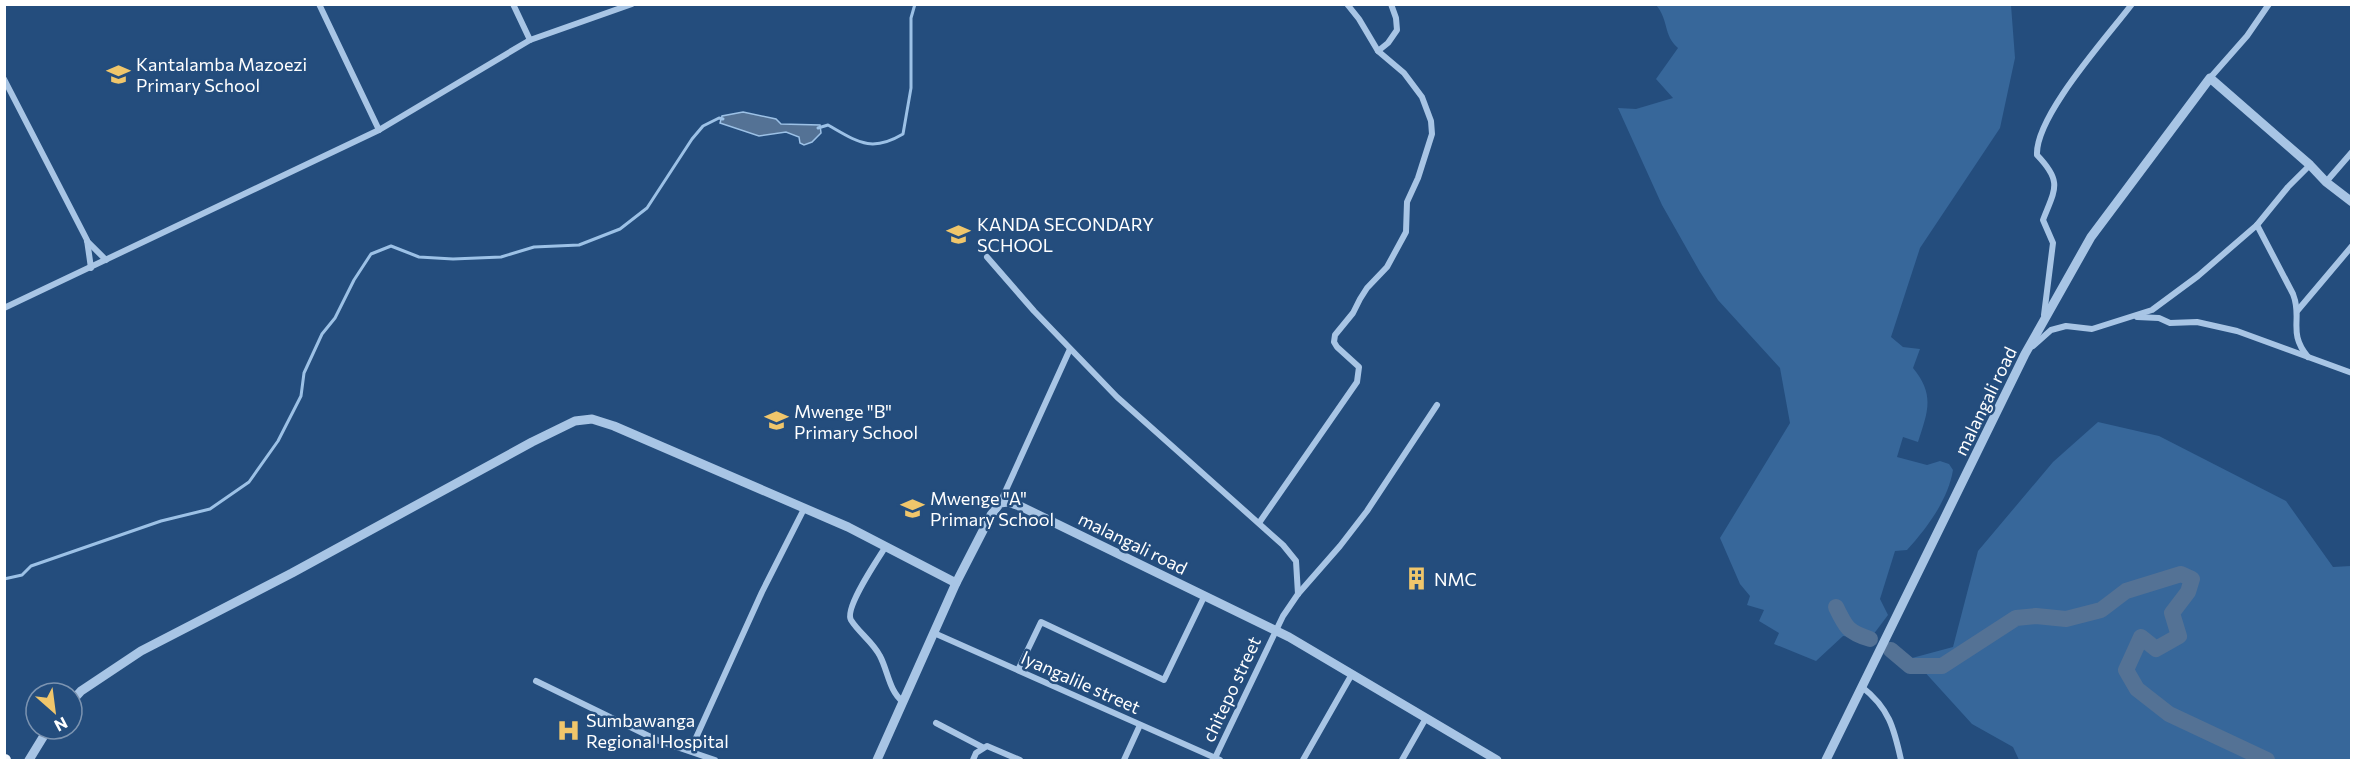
<svg xmlns="http://www.w3.org/2000/svg" width="2356" height="765" font-family="Commissioner,sans-serif">
	<rect width="100%" height="100%" fill="#244d7d"/>
	<g fill="#37679a">
		<path d="M 1656,5 L 2011,5 L 2015,58 L 2000,128 L 1920,248 L 1891,337 L 1903,347 L 1920,349 L 1913,368 C 1935,395 1928,411 1918,442 L 1903,437 L 1897,457 L 1927,465 L 1940,461 L 1949,464 L 1953,470 C 1948,500 1927,528 1907,550 L 1895,551 L 1880,599 L 1888,615 L 1870,639 L 1843,636 L 1816,661 L 1774,644 L 1779,633 L 1759,621 L 1764,610 L 1747,605 L 1750,596 L 1740,584 L 1720,538 L 1790,423 L 1780,368 L 1718,300 L 1700,272 L 1662,205 L 1618,108 L 1636,109 L 1673,98 L 1656,79 L 1678,48 C 1663,35 1669,20 1656,5 Z"/>
		<path d="M 2098,422 L 2159,436 L 2286,501 L 2333,567 L 2351,566 L 2351,760 L 2019,760 L 2013,747 L 1972,724 L 1912,658 L 1953,647 L 1978,551 L 2053,462 Z"/>
	</g>
	<path fill="#547295" stroke="#9cc1e6" stroke-width="1.5" d="M 743,112 L 776,119 L 781,124 L 820,125 L 821,133 L 812,142 L 804,145 L 800,143 L 799,137 L 786,132 L 759,136 L 720,123 L 722,116 Z"/>
	<g fill="none" stroke-linecap="round" stroke-linejoin="round">
		<g stroke="#9cc1e6" stroke-width="3">
			<path d="M 818,128 L 828,125 C 858,142 871,153 903,134 L 911,88 L 911,18 L 915,4"/>
			<path d="M 4,579 L 22,575 L 31,566 L 161,521 L 210,509 L 249,482 L 278,441 L 301,396 L 304,373 L 322,334 L 335,318 L 354,280 L 371,254 L 391,246 L 419,257 L 453,259 L 501,257 L 534,247 L 579,245 L 620,229 L 647,208 L 692,139 L 703,126 L 719,118 L 723,119"/>
		</g>
		<g stroke="#547295" stroke-width="16">
			<path d="M 1836,607 C 1846,628 1848,632 1870,639"/>
			<path d="M 1891,650 L 1910,666 L 1942,666 L 2016,618 L 2036,616 L 2066,619 L 2101,610 L 2126,591 L 2181,574 L 2192,579 L 2188,592 L 2172,613 L 2179,636 L 2156,649 L 2141,637 L 2126,670 L 2137,689 L 2169,714 L 2267,760"/>
		</g>
		<g stroke="#a8c5e5" stroke-width="6">
			<path d="M 319,4 L 379,130"/>
			<path d="M 513,4 L 530,40"/>
			<path d="M 1378,51 L 1388,43 L 1397,30 L 1396,18 L 1391,4"/>
			<path d="M 2210,78 L 2247,36 L 2269,4"/>
			<path d="M 4,79 L 87,240 L 91,268"/>
			<path d="M 2326,182 L 2352,152"/>
			<path d="M 2257,225 L 2293,294 C 2303,319 2287,332 2308,357"/>
			<path d="M 87,241 L 106,260"/>
			<path d="M 987,257 L 1034,311 L 1117,397 L 1283,545 L 1296,561 L 1298,594"/>
			<path d="M 4,308 L 379,130 L 530,40 L 632,4"/>
			<path d="M 2298,310 L 2352,246"/>
			<path d="M 2044,315 L 2053,243 L 2043,220 C 2055,189 2063,182 2037,155 C 2035,116 2108,36 2132,4"/>
			<path d="M 2137,317 L 2159,318 L 2170,323 L 2197,322 L 2237,331 L 2352,373"/>
			<path d="M 2033,346 L 2051,330 L 2066,326 L 2092,329 L 2152,310 L 2198,276 L 2257,225 L 2288,187 L 2310,165"/>
			<path d="M 1000,503 L 1070,349"/>
			<path d="M 1259,523 L 1357,382 L 1359,367 L 1337,347 L 1334,342 L 1335,335 L 1353,313 L 1360,299 L 1367,288 L 1387,267 L 1406,232 L 1407,202 L 1418,178 L 1432,134 L 1431,121 L 1422,97 L 1404,73 L 1378,51 L 1359,19 L 1347,4"/>
			<path d="M 886,546 C 878,559 844,608 851,620 C 859,633 873,642 880,656 C 888,671 889,691 903,702"/>
			<path d="M 934,633 L 1220,760"/>
			<path d="M 1018,670 L 1041,622 L 1164,680 L 1204,597"/>
			<path d="M 536,681 L 659,741 L 715,760"/>
			<path d="M 1862,687 C 1889,708 1894,728 1901,760"/>
			<path d="M 936,723 L 982,747"/>
			<path d="M 690,751 L 762,592 L 804,509"/>
			<path d="M 973,760 L 976,753 L 987,746 L 1020,760"/>
			<path d="M 1124,760 L 1140,725"/>
			<path d="M 1214,760 L 1283,616 L 1298,594 L 1340,546 L 1367,511 L 1437,405"/>
			<path d="M 1303,760 L 1352,674"/>
			<path d="M 1402,760 L 1426,718"/>
		</g>
		<g stroke="#a8c5e5" stroke-width="9">
			<path d="M 72,701 L 81,691 L 141,651 L 292,573 L 532,442 L 575,421 L 592,419 L 614,426 L 848,527 L 956,583"/>
			<path d="M 29,760 L 48,729"/>
			<path d="M 877,760 L 956,583 L 991,515 L 1000,503 L 1008,502 L 1022,507 L 1289,637 L 1497,760"/>
			<path d="M 1826,760 L 2025,354 L 2091,237 L 2210,78 L 2310,165 L 2326,182 L 2352,202"/>
		</g>
		<path stroke="#f4f8fe" stroke-width="12" d="M 4,760 L 5,760"/>
	</g>
	<defs>
		<symbol id="school-bare" viewBox="-9 -9 18 18"><path d="M0-5L7-2L0 1L-7-2ZM-4 1L0 2.5L4 1V4Q0 6-4 4Z" fill="#f0c66b" stroke="#244d7d" stroke-width="2.5" paint-order="stroke"/></symbol>
		<symbol id="building-bare" viewBox="-9 -9 18 18"><path d="M-4-6H4V6H1V3H-1V6H-4ZM-2.5-4.3h1.7v1.8h-1.7ZM.8-4.3h1.7v1.8H.8ZM-2.5-1h1.7V.8h-1.7ZM.8-1h1.7V.8H.8Z" fill="#f0c66b" stroke="#244d7d" stroke-width="2.5" paint-order="stroke"/></symbol>
		<symbol id="hospital-bare" viewBox="-9 -9 18 18"><path d="M-5-5h3v3.5h4V-5h3V5h-3V1.5h-4V5h-3Z" fill="#f0c66b" stroke="#244d7d" stroke-width="2.5" paint-order="stroke"/></symbol>
	</defs>
	<g fill-rule="evenodd">
		<use href="#school-bare" x="102" y="58" width="33" height="33"/>
		<use href="#school-bare" x="942" y="218" width="33" height="33"/>
		<use href="#school-bare" x="760" y="404" width="33" height="33"/>
		<use href="#school-bare" x="896" y="492" width="33" height="33"/>
		<use href="#building-bare" x="1400" y="562" width="33" height="33"/>
		<use href="#hospital-bare" x="552" y="714" width="33" height="33"/>
	</g>
	<g text-anchor="middle" dominant-baseline="central" stroke-width="5" stroke-linejoin="round" paint-order="stroke">
		<g font-size="18" fill="#fff" stroke="#244d7d" text-anchor="start">
			<text x="136" y="64">Kantalamba Mazoezi<tspan x="136" dy="21">Primary School</tspan></text>
			<text x="977" y="224">KANDA SECONDARY<tspan x="977" dy="21">SCHOOL</tspan></text>
			<text x="794" y="411">Mwenge "B"<tspan x="794" dy="21">Primary School</tspan></text>
			<text x="930" y="498">Mwenge "A"<tspan x="930" dy="21">Primary School</tspan></text>
			<text x="1434" y="579">NMC</text>
			<text x="586" y="720">Sumbawanga<tspan x="586" dy="21">Regional Hospital</tspan></text>
		</g>
		<g font-size="18" fill="#fff" stroke="#244d7d">
			<text transform="translate(1985 401) rotate(-64)">malangali road</text>
			<text transform="translate(1133 543) rotate(26)">malangali road</text>
			<text transform="translate(1081 682) rotate(24)">lyangalile street</text>
			<text transform="translate(1231 689) rotate(-65)">chitepo street</text>
		</g>
	</g>
	<rect width="2356" height="765" fill="none" stroke="#ffffff" stroke-width="12"/>
	<g transform="translate(54 711) rotate(152)"><circle r="28" fill="#244d7d" stroke="#7c94b1" stroke-width="1.5"/>
	<path d="M0-4.5L10 22L0 15L-10 22Z" fill="#f0c66b"/>
	<text y="-9" font-size="16" font-weight="bold" text-anchor="middle" fill="#ffffff">N</text>
	</g>
</svg>
